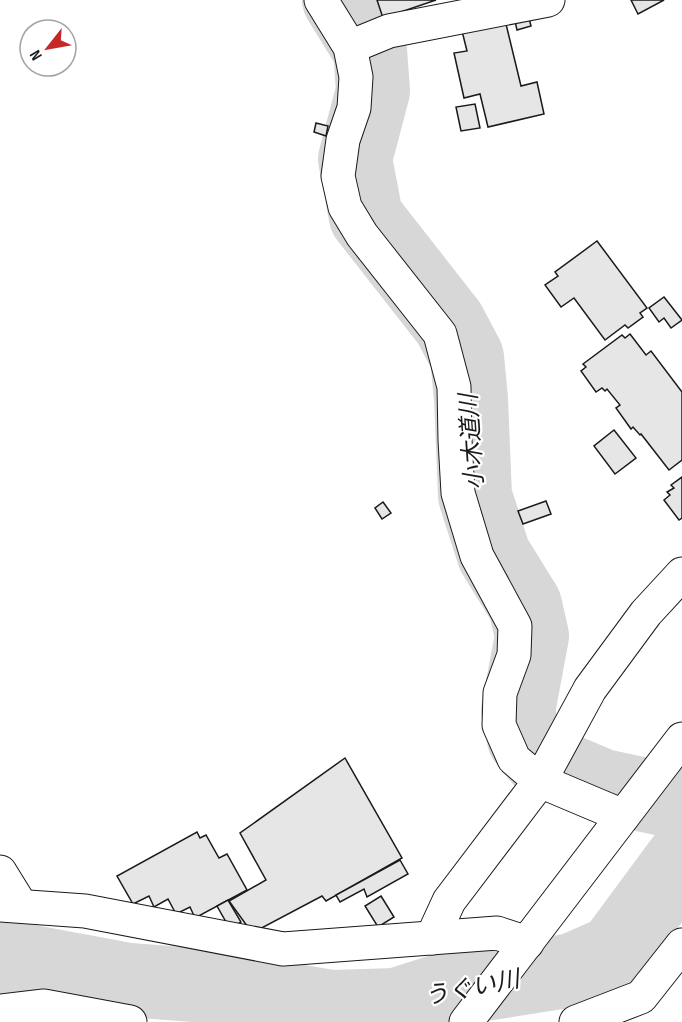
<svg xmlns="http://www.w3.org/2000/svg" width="682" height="1022" font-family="'Sofia Sans Condensed','Noto Sans JP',sans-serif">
	<rect width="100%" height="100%" fill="#fff"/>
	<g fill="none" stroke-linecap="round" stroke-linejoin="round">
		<g stroke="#d7d7d7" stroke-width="74">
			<path d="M 339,0 L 370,50 L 373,91 L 355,159 L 366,217 L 449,323 L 467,357 L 471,399 L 475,496 L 494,555 L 525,605 L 532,636 L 518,711 L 524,739 L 541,760 L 603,786 L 682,803"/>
			<path d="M 0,961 L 11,958 L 129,980 L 207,986 L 331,1007 L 396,1005 L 440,991 L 573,970 L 614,952 L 682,860"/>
		</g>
	</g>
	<g fill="#e6e6e6" stroke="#1a1a1a" stroke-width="1.5">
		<path d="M 377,0 L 436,0 L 383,18 Z"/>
		<path d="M 631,0 L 664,0 L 638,14 Z"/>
		<path d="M 528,14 L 531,26 L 517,30 L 514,17 Z"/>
		<path d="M 506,24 L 521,86 L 537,82 L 544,114 L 488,127 L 480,94 L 464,98 L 454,53 L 467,51 L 461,27 Z"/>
		<path d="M 475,104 L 480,128 L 461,131 L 456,107 Z"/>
		<path d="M 316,123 L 328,126 L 326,136 L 314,132 Z"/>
		<path d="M 597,241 L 647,308 L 640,313 L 643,317 L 628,328 L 625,325 L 605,340 L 574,298 L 561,307 L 545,285 L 558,276 L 555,272 Z"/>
		<path d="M 664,297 L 682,320 L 671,328 L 664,318 L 659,322 L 649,308 Z"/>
		<path d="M 630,334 L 646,355 L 651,351 L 682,392 L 682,460 L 669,470 L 641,434 L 640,435 L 633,427 L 631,429 L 616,408 L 620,405 L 607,389 L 605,391 L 602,388 L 596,392 L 581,371 L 586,367 L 583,364 L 622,335 L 625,338 Z"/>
		<path d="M 614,430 L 636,458 L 615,474 L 594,446 Z"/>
		<path d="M 682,477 L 682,518 L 679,520 L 664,500 L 670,495 L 667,492 L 674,488 L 671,485 Z"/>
		<path d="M 546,501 L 551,514 L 523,524 L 518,511 Z"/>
		<path d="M 383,502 L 391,513 L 382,519 L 375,508 Z"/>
		<path d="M 345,758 L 402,858 L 326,901 L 322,896 L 256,931 L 250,930 L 229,901 L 266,880 L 240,833 Z"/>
		<path d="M 197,832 L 200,838 L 206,835 L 219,858 L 227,854 L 247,890 L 195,918 L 190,907 L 176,914 L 168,899 L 154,907 L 149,896 L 133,904 L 117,876 Z"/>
		<path d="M 400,860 L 408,874 L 367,897 L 364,889 L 340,902 L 336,895 Z"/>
		<path d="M 381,896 L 394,917 L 378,927 L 365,906 Z"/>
		<path d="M 228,900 L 241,922 L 230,929 L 217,906 Z"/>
	</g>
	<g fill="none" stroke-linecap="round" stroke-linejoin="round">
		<defs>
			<g id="street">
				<path d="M 321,0 L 350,47 L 356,77 L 354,108 L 343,140 L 338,176 L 345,207 L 362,235 L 440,334 L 454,387 L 455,440 L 458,493 L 477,556 L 515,626 L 514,655 L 500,693 L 499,725 L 514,759 L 540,781 L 623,816"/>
				<path d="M 350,47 L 389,31 L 548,0"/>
				<path d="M 0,872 L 21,906"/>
				<path d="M 0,905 L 85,911 L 283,949 L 497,933 L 527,943"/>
				<path d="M 432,938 L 449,901 L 540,781 L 590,689 L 646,613 L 682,574"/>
				<path d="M 0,1011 L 44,1006 L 130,1022"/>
				<path d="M 576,1022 L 641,997 L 682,945"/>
			</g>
			<path id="secondary" d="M 466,1022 L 682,739"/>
		</defs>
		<use href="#street" stroke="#1a1a1a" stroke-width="35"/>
		<use href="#secondary" stroke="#1a1a1a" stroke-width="35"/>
		<use href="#street" stroke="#fff" stroke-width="33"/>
		<use href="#secondary" stroke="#fff" stroke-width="33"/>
	</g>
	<g text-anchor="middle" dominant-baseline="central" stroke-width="4.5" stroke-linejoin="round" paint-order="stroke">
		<g font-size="24" font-style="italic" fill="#1a1a1a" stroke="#fff">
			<text transform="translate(472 442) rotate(-94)">小木道川</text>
			<text transform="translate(472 988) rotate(-11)">うぐい川</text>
		</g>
	</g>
	<g transform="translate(48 48) rotate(239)"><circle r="28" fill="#ffffff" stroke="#a3a3a3" stroke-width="1.5"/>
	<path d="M0-4.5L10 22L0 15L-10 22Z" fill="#c62828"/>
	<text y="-9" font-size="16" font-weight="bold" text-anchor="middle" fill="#1a1a1a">N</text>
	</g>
</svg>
